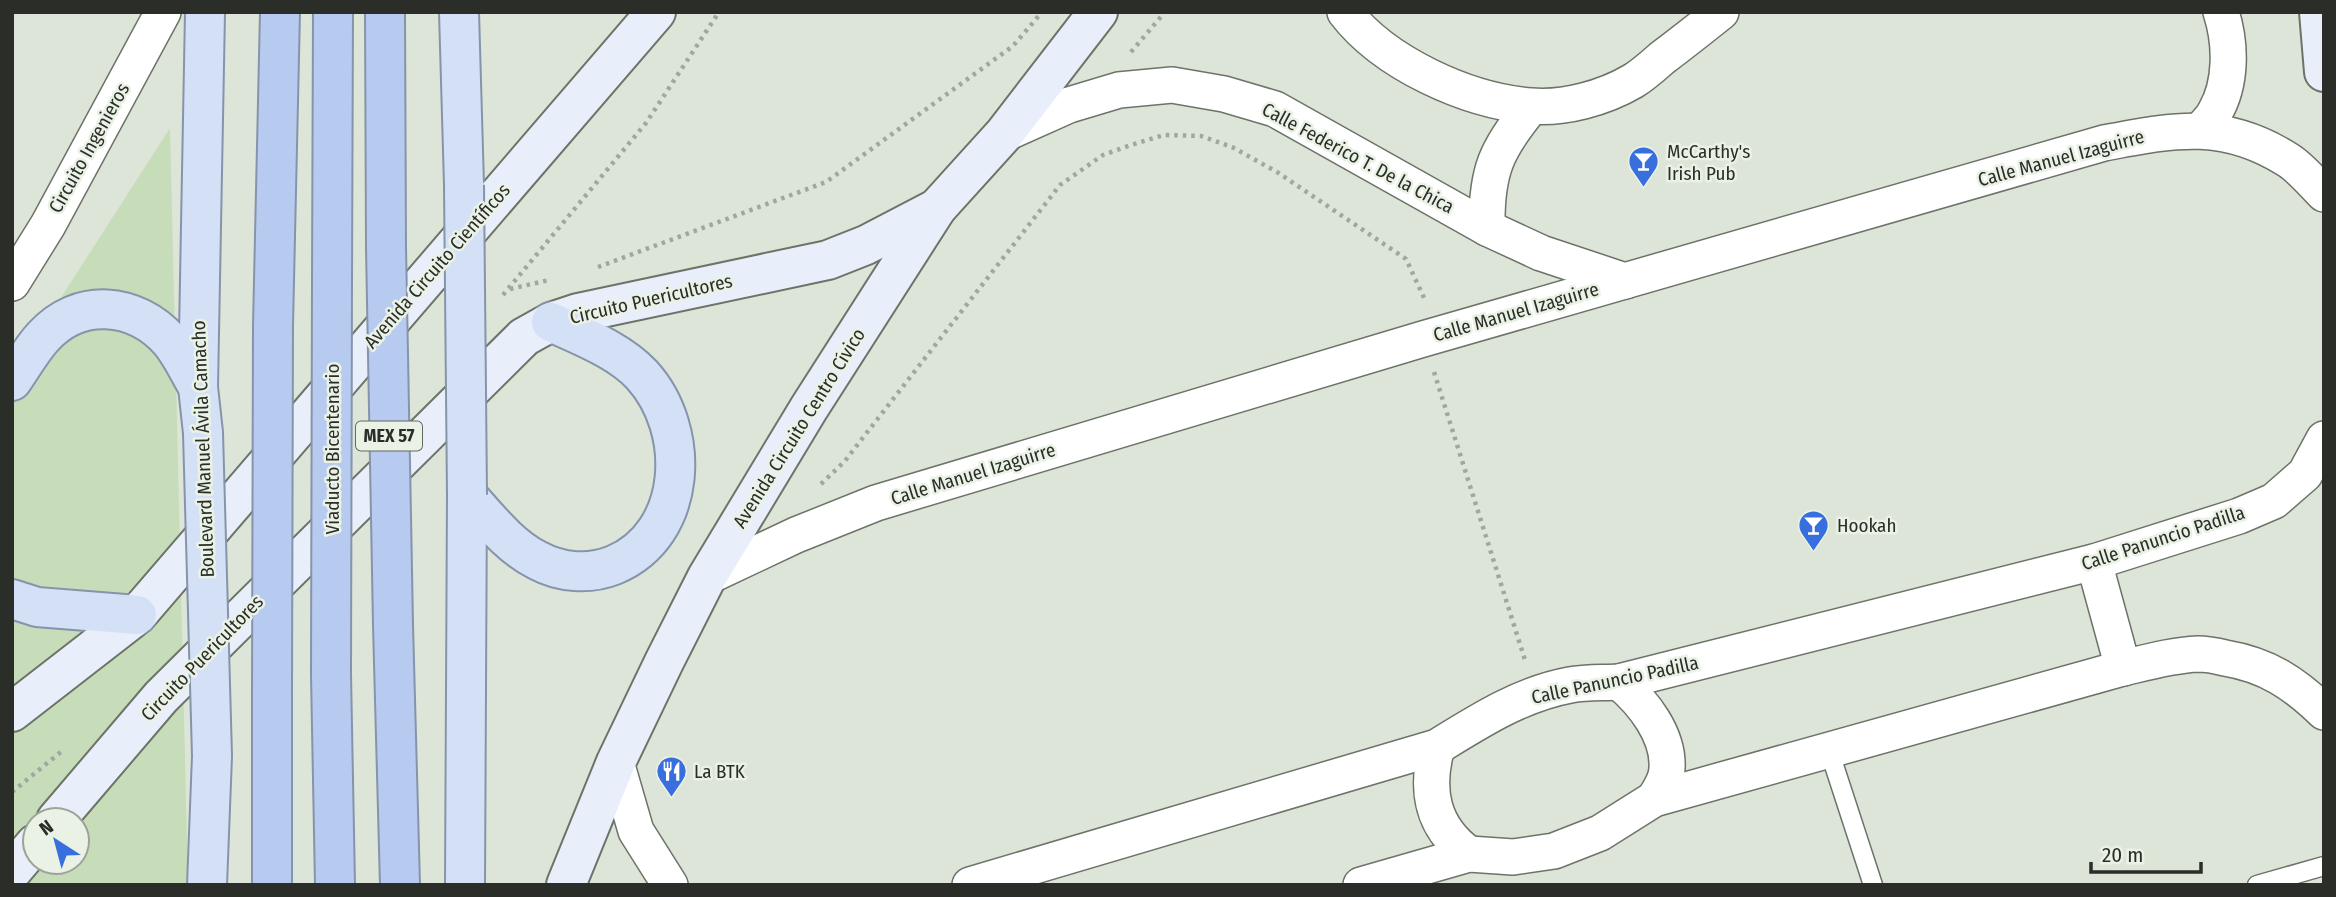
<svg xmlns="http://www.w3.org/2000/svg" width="2336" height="897" font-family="'Fira Sans Condensed',sans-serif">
	<rect width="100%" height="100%" fill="#dde5d8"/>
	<path fill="#c7dcb9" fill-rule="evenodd" d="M 170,128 L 188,885 L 12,885 L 12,374 ZM 35,820 L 77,820 L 77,862 L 35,862 Z"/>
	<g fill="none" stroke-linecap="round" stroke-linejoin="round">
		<defs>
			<g id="lane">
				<path d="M 1829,750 L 1873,885"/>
				<path d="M 2257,885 L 2324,866"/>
			</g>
			<g id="street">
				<path d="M 1345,12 C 1384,63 1467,101 1531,106 C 1564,109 1604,98 1633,81 C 1643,75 1653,66 1662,58 C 1682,43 1701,28 1721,12"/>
				<path d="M 2201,130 C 2205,124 2212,119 2215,112 C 2232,83 2231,43 2221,12"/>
				<path d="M 1004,134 L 1069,105 L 1119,90 L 1172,85 L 1224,94 L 1275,109 L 1487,228 L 1541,253 L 1625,281"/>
				<path d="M 1487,228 C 1486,172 1496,149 1531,107"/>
				<path d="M 12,283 L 48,225 L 163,12"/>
				<path d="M 2094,562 L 2123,668"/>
				<path d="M 707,577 L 796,535 L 876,503 L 1423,339 L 2104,143 C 2174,130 2223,119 2288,160 C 2301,168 2313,183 2324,194"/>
				<path d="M 1619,682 C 1643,702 1669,735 1667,768 C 1667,779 1660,790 1654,799"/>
				<path d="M 1437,747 C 1425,790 1432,827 1469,854"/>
				<path d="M 616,762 L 636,831 L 670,885"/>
				<path d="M 970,885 L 1437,747 C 1479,721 1521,694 1570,685 C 1586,682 1603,683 1619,682 L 2094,562 L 2239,516 L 2274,501 L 2305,474 L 2324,439"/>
				<path d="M 1361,885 L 1469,854 L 1513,857 L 1554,851 L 1600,833 L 1654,799 L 2123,668 C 2148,662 2173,655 2198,654 C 2207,654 2217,656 2225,658 C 2267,665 2294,683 2324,712"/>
			</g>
			<g id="secondary">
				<path d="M 2319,12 L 2324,72"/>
				<path d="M 12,712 L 137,615 L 656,12"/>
				<path d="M 56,820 L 161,697 L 524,337 L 551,322 L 578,313 L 828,260 L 866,245 L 937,208"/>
				<path d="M 12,871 L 35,844"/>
				<path d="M 566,885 L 616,762 L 664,662 L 707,577 L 809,408 L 937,208 L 1004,134 L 1098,12"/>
			</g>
			<g id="primary">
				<path d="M 459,12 L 464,185"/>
				<path d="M 12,381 C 22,367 31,350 43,337 C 79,297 135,302 170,341 C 181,354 189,372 198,387"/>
				<path d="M 203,433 L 198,387 L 205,12"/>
				<path d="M 467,495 C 488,518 509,546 537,560 C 561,573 589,575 614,565 C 688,534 692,430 642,375 C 619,350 581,336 551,322"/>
				<path d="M 12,599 L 37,607 L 137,615"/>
				<path d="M 207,885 L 212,756"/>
				<path d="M 465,885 L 467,495"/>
			</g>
			<g id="highway">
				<path d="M 385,12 L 386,247"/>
				<path d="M 332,282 L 333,12"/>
				<path d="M 273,326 L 280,12"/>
				<path d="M 393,625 L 400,885"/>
				<path d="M 331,674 L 335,885"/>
				<path d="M 272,885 L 272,690"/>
			</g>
		</defs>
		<use href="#lane" stroke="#6c7368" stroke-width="21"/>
		<use href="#street" stroke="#6c7368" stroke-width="38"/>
		<use href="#secondary" stroke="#6c7368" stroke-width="42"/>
		<use href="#primary" stroke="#8694aa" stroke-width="42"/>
		<use href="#highway" stroke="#8694aa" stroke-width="42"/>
		<g stroke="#a1a79d" stroke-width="4.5" stroke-dasharray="3.5 5" stroke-linecap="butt">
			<path d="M 1131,52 L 1165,12"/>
			<path d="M 598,267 L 826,182 L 1013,46 L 1042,12"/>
			<path d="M 510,289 L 549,280"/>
			<path d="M 503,295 L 646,123 L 719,12"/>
			<path d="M 1434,372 L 1525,660"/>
			<path d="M 821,484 L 844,462 L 1060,185 L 1103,155 L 1131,145 L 1164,135 L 1201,136 L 1232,147 L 1277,172 L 1406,259 L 1426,302"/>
			<path d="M 12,792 L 62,751"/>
		</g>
		<use href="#lane" stroke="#fff" stroke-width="18"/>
		<use href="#street" stroke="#fff" stroke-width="35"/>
		<use href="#secondary" stroke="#e9effa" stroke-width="38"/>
		<use href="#primary" stroke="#d4e0f6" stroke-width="38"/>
		<use href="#highway" stroke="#b7cbf0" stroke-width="38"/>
		<defs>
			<g id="primary-bridge">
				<path d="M 464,185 L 467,495"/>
				<path d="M 203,433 L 212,756"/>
			</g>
			<g id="highway-bridge">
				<path d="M 386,247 L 393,625"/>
				<path d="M 331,674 L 332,282"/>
				<path d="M 272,690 L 273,326"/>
			</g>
		</defs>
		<use href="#primary-bridge" stroke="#8694aa" stroke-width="42" stroke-linecap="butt"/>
		<use href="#highway-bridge" stroke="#8694aa" stroke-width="42" stroke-linecap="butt"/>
		<use href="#primary-bridge" stroke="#d4e0f6" stroke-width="38"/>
		<use href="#highway-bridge" stroke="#b7cbf0" stroke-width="38"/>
	</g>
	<defs>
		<symbol id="bar-pin" viewBox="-11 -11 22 30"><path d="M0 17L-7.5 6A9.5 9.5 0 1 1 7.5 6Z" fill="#386fde" stroke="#eaf2e5"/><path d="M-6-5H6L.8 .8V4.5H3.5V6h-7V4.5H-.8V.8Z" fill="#fff"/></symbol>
		<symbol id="restaurant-pin" viewBox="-11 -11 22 30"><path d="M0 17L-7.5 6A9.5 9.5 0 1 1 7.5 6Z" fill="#386fde" stroke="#eaf2e5"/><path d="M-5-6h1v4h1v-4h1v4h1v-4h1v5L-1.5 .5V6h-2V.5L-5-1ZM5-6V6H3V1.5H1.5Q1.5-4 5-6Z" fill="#fff"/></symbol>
	</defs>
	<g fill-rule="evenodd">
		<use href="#bar-pin" x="1626" y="144" width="35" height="47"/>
		<use href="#bar-pin" x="1796" y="508" width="35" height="47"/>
		<use href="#restaurant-pin" x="654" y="754" width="35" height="47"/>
	</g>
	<g text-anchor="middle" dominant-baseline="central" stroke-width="5" stroke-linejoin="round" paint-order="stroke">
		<rect fill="#eaf2e5" stroke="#646861" stroke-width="2" x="356" y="421.5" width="66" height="29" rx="5"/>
		<g font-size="18" font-weight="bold" fill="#2b2d29">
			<text x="389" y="436">MEX 57</text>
		</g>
		<g font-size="19" fill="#2b2d29" stroke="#eaf2e5">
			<text transform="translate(89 148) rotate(-61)">Circuito Ingenieros</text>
			<text transform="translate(1358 158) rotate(28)">Calle Federico T. De la Chica</text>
			<text transform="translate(2061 158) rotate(-15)">Calle Manuel Izaguirre</text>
			<text transform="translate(437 266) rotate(-49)">Avenida Circuito Científicos</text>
			<text transform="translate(651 299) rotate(-13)">Circuito Puericultores</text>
			<text transform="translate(1516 312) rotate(-16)">Calle Manuel Izaguirre</text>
			<text transform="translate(799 428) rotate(-58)">Avenida Circuito Centro Cívico</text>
			<text transform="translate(203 449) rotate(-92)">Boulevard Manuel Ávila Camacho</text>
			<text transform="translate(332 449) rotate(-90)">Viaducto Bicentenario</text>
			<text transform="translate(973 474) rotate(-17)">Calle Manuel Izaguirre</text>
			<text transform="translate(2163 538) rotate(-18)">Calle Panuncio Padilla</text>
			<text transform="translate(202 658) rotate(-46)">Circuito Puericultores</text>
			<text transform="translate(1615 680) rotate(-12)">Calle Panuncio Padilla</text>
		</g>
		<g font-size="19" fill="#2b2d29" stroke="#eaf2e5" text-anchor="start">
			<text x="1667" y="151">McCarthy's<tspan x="1667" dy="22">Irish Pub</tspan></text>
			<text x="1837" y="525">Hookah</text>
			<text x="694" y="771">La BTK</text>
		</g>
	</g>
	<rect width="2336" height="897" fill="none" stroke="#2b2d29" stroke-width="28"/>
	<g transform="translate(56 841) rotate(324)"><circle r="33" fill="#eaf2e5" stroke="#9ea39a" stroke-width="2"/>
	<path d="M0-5L12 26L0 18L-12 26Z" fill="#386fde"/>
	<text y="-10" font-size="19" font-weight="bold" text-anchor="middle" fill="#2b2d29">N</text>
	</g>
	<path d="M2091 862v10h110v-10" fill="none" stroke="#2b2d29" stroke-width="3.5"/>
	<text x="2102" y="862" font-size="21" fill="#2b2d29" stroke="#eaf2e5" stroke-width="5" paint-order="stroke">20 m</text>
</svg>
